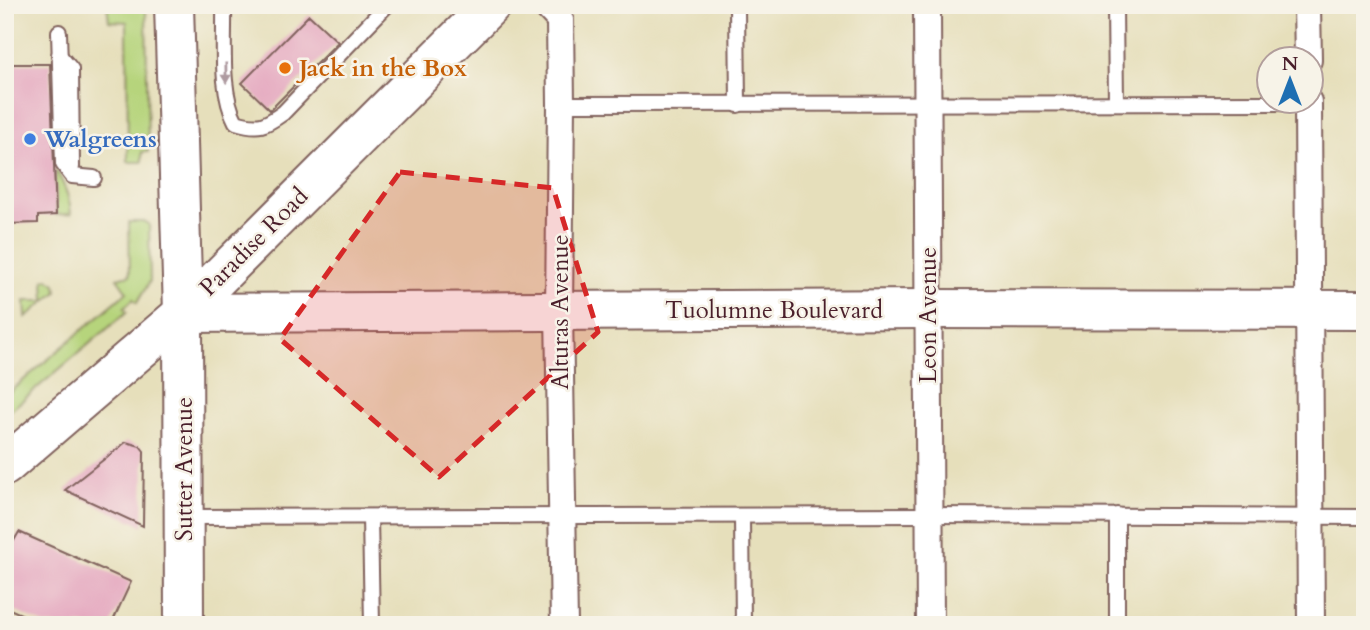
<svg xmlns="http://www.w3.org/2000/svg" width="1370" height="630" font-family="Cardo,serif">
	<rect width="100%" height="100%" fill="#f7f3e8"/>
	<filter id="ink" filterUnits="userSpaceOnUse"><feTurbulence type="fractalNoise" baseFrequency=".0143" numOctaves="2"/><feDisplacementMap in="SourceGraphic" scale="14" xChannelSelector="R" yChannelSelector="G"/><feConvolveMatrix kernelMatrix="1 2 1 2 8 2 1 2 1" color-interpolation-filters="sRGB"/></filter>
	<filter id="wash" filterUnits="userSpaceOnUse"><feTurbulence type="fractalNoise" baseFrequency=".00686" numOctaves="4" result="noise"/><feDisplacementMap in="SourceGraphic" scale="28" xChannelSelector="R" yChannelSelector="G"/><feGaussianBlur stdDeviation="1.57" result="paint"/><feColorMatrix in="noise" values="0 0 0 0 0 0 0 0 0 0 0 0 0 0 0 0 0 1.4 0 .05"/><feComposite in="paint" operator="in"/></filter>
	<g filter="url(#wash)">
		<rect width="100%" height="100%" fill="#e6dfbb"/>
		<g fill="#b6d47b" stroke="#807a53" stroke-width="2">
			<path d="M 107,5 L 146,5 L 148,152 L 142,152 L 142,162 L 128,162 L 127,22 L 109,21 Z"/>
			<path d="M 55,171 L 57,171 C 64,186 70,197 71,214 L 56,215 Z"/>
			<path d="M 129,222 L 144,222 L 149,224 L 150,281 L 137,303 L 133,299 L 124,308 L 127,312 L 5,415 L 5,396 L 127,292 L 117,278 L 130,275 Z"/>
			<path d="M 48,279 L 56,284 L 57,292 L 26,317 L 25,301 L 45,301 L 44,280 Z"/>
		</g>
		<g id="blocks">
			<g fill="#e5a9c0">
				<path d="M 309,15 L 338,42 L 270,110 L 242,83 Z"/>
				<path d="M 5,64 L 50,64 L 56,215 L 38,216 L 38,223 L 5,224 Z"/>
				<path d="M 126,442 L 140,446 L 144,451 L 143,526 L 65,490 Z"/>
				<path d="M 19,532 L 131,582 L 111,625 L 46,625 L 5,607 L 5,556 Z"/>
			</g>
		</g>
	</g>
	<g filter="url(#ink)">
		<use href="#blocks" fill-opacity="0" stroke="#81625d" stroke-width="2"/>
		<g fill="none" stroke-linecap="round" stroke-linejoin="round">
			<defs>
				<g id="lane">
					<path d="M 224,5 C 225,41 219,91 236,122 C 259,129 265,126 283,113 L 387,5"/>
					<path d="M 737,5 L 738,105"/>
					<path d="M 1115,5 L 1116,103"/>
					<path d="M 59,32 L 63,164 L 72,176 L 94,178"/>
					<path d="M 59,55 L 71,69 L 72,167"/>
					<path d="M 561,104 L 1308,103"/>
					<path d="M 1117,515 L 1117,625"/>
					<path d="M 186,517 L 929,515 L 1365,517"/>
					<path d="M 370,517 L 372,625"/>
					<path d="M 742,517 L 743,625"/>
				</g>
				<g id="street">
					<path d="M 546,5 L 560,20 L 561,104 L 559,311 L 564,625"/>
					<path d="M 927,5 L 930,625"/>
					<path d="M 1307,5 L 1308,60"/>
					<path d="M 1308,102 L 1311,625"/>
				</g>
				<g id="secondary">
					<path d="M 174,5 L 183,313 L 184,625"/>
					<path d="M 183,313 L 928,309 L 1365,310"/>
					<path d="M 5,466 L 183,313 L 491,5"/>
				</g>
			</defs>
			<use href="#lane" stroke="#81625d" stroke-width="18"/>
			<use href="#street" stroke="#81625d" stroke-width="30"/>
			<use href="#secondary" stroke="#81625d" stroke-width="42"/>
			<use href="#lane" stroke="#fff" stroke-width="14"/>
			<use href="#street" stroke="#fff" stroke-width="26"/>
			<use href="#secondary" stroke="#fff" stroke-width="38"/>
		</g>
		<defs><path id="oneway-solid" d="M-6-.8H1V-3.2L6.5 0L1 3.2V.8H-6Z" transform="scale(1.75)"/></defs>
		<use fill="#ae9aa0" href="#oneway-solid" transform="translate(226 73) rotate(89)"/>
	</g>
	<path fill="#d62828" fill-opacity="0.2" stroke="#d62828" stroke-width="5" stroke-dasharray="14 9" stroke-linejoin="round" d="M 400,172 L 553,188 L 598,332 L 439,477 L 280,339 Z"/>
	<circle fill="#e8710a" stroke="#f7f3e8" stroke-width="2.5" cx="285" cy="68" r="7"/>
	<circle fill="#3f7fe0" stroke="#f7f3e8" stroke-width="2.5" cx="30" cy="139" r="7"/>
	<g text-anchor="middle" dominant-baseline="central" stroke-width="5" stroke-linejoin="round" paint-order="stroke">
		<g font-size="24" font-weight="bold" fill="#c56008" stroke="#f7f3e8" text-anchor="start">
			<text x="299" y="68">Jack in the Box</text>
		</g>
		<g font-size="24" font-weight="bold" fill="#366cbe" stroke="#f7f3e8" text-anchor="start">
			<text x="44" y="139">Walgreens</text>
		</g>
		<g font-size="24" fill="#4a1f2b" stroke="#f7f3e8">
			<text transform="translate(254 242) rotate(-45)">Paradise Road</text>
			<text x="774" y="310">Tuolumne Boulevard</text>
			<text transform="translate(560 312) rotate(-90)">Alturas Avenue</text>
			<text transform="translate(928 315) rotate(-90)">Leon Avenue</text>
			<text transform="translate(184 469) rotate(-90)">Sutter Avenue</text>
		</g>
	</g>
	<rect width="1370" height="630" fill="none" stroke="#f7f3e8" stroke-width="28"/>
	<g transform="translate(1290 80)"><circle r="33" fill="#f7f3e8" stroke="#b29e9c" stroke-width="2"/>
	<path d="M0-5L12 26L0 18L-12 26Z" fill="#1f6fb2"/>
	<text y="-10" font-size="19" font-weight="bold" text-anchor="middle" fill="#4a1f2b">N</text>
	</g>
</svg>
